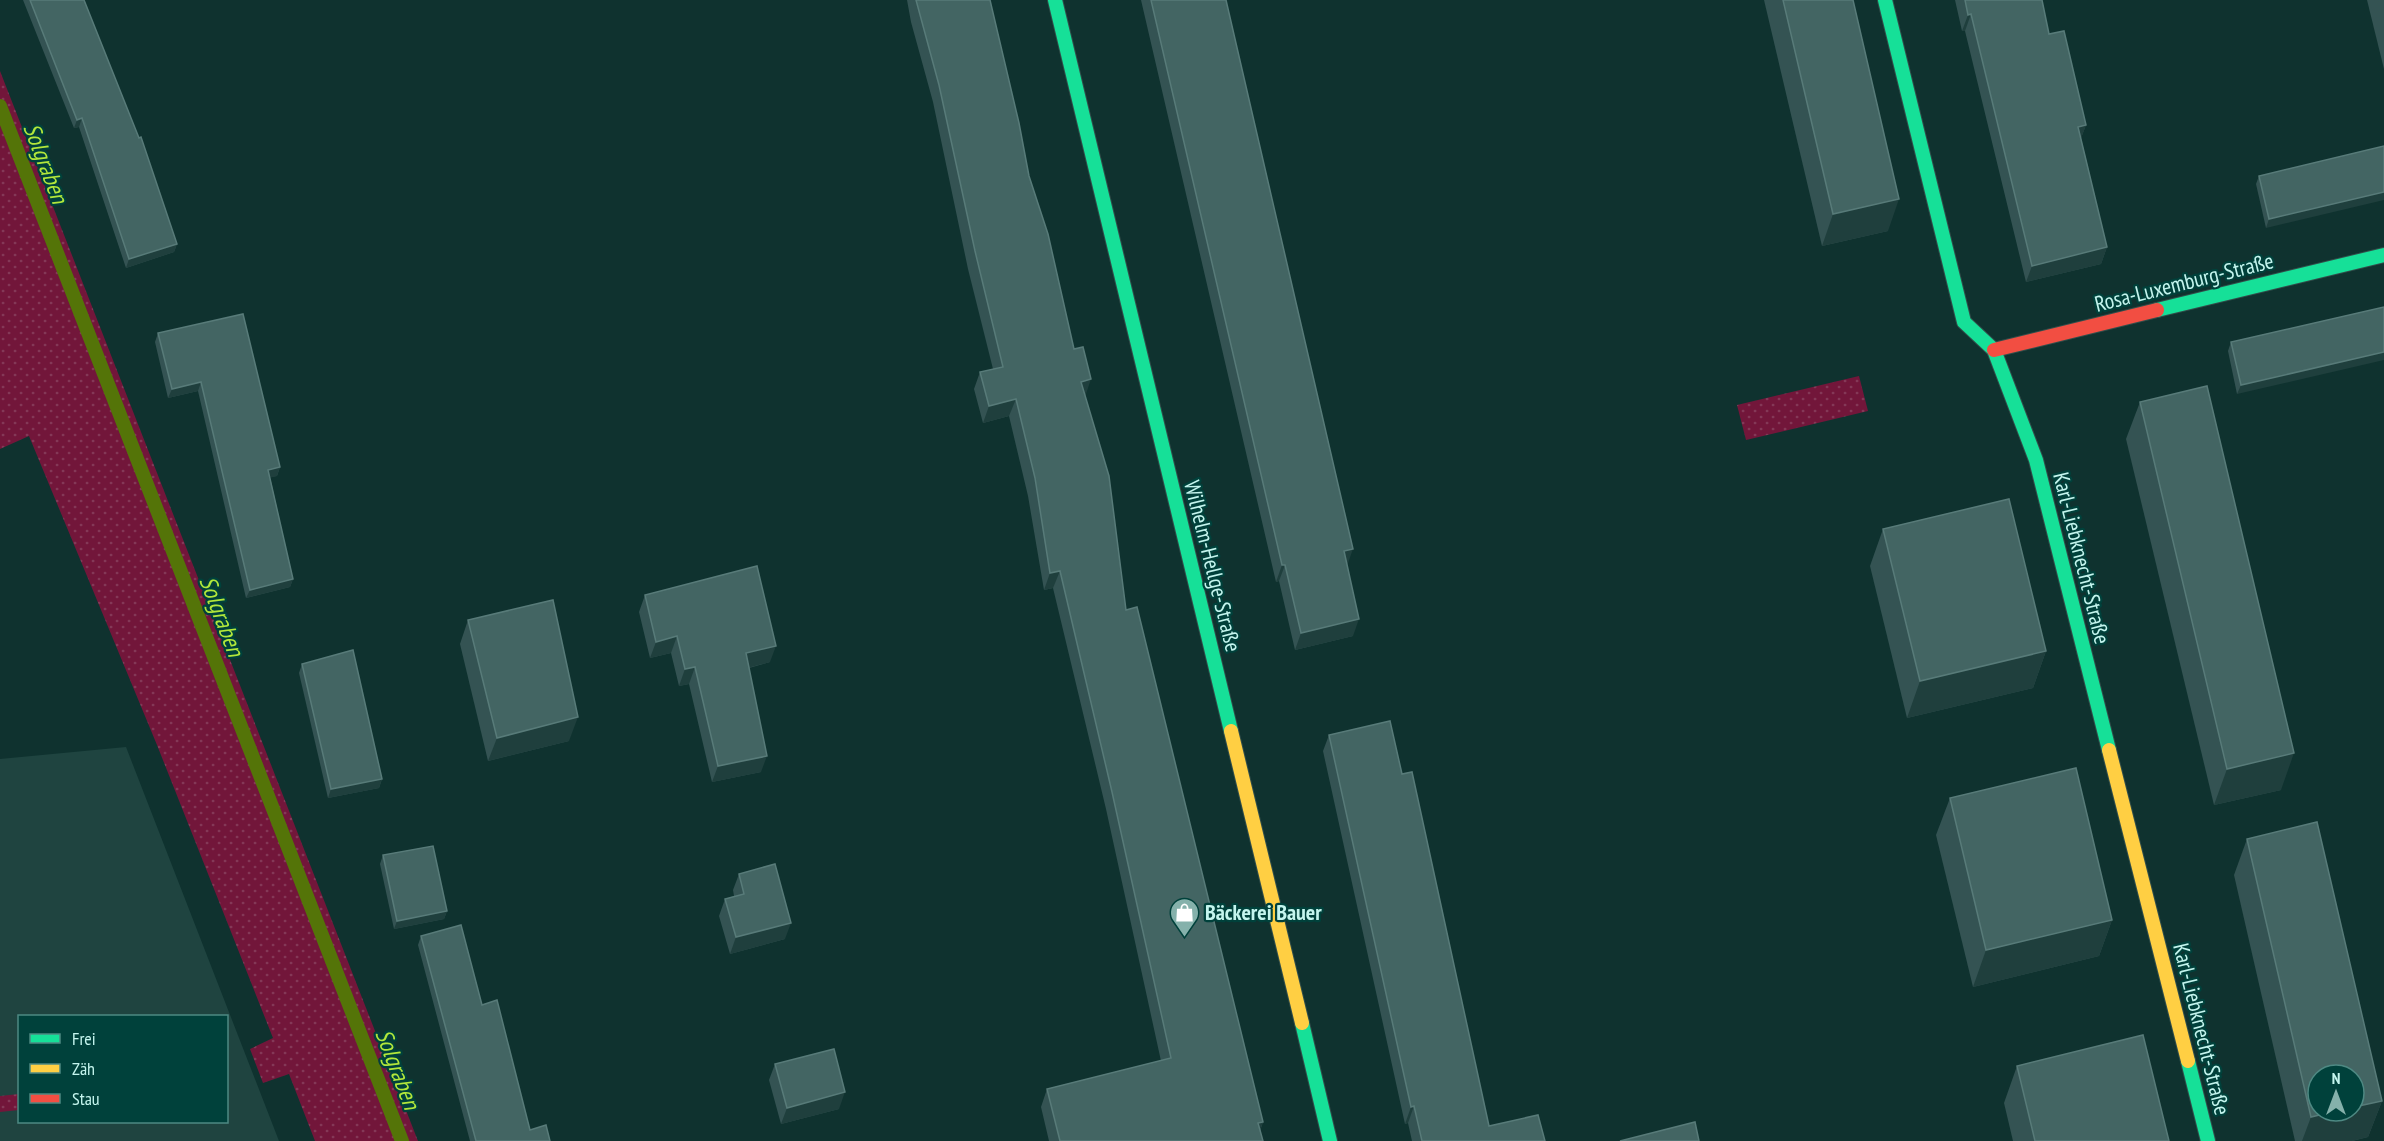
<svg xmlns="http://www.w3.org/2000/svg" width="2384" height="1141" font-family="'PT Sans Narrow',sans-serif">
	<defs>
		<pattern id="grass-dots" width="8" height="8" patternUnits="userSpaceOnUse" patternTransform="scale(1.5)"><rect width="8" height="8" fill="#72163a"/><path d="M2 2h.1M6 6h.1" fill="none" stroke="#843857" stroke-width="1.8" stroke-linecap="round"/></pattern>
	</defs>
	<rect width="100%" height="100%" fill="#0f322f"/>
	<path fill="#1f4440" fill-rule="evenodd" d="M 126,747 L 279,1141 L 0,1141 L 0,759 ZM 20,1016 L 226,1016 L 226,1122 L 20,1122 Z"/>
	<g fill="url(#grass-dots)">
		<path d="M 0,71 L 418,1141 L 315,1141 L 289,1074 L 263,1083 L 250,1049 L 273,1038 L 157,745 L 29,436 L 0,449 Z"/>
		<path d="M 1859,376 L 1868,411 L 1746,440 L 1737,405 Z"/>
		<path d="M 19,1094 L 19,1110 L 0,1112 L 0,1096 Z"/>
	</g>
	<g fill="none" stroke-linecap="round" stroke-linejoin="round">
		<path stroke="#547408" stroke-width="14" d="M 0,106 L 402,1141"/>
		<defs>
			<g id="fast">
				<path d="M 1055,0 L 1231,731"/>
				<path d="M 1885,0 L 1964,322 L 1994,350 L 2036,460 L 2109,750"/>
				<path d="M 2157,310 L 2384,255"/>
				<path d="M 1302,1023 L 1330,1141"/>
				<path d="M 2188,1061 L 2208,1141"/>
			</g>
			<g id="slow">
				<path d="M 1231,731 L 1302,1023"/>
				<path d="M 2109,750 L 2188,1061"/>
			</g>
			<path id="jam" d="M 1994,350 L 2157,310"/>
		</defs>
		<use href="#fast" stroke="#324e4b" stroke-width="16"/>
		<use href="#slow" stroke="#324e4b" stroke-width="16"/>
		<use href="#jam" stroke="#324e4b" stroke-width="16"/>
		<use href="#fast" stroke="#16e098" stroke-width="14"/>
		<use href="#slow" stroke="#ffcf43" stroke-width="14"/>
		<use href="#jam" stroke="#f24e42" stroke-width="14"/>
	</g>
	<g fill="#345353">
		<path d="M 23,0 L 84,0 L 177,244 L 174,252 L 126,268 L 79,127 L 74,128 Z"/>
		<path d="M 907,0 L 990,0 L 1029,176 L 1085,396 L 1126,610 L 1263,1122 L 1260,1131 L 1263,1141 L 1049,1141 L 1041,1107 L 1047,1089 L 1161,1061 L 1106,809 L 1053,588 L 1044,590 L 1028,496 L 1009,416 L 983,423 L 974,389 L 980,372 L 993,369 L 968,269 L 933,102 L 911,22 Z"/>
		<path d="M 1141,0 L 1226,0 L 1347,566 L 1353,636 L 1295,650 L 1279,581 L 1276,582 Z"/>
		<path d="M 1764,0 L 1853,0 L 1888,231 L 1822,246 Z"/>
		<path d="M 1955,0 L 2042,0 L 2049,34 L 2086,125 L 2081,138 L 2107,247 L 2101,264 L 2026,282 L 1965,31 L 1962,31 Z"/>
		<path d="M 2367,0 L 2384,0 L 2384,69 Z"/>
		<path d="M 2384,146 L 2266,228 L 2256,184 L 2259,176 Z"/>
		<path d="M 2384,307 L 2237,394 L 2228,351 L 2231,342 Z"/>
		<path d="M 158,333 L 280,467 L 277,476 L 270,477 L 293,579 L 290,587 L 246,598 L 198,391 L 168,398 L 155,342 Z"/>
		<path d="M 2140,402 L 2281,790 L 2214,805 L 2126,439 Z"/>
		<path d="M 1883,529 L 2046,651 L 2033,688 L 1907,718 L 1870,566 Z"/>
		<path d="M 645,595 L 770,662 L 749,668 L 761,772 L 712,782 L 689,684 L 679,686 L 671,653 L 650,658 L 639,612 Z"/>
		<path d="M 468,620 L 569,741 L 488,761 L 460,644 Z"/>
		<path d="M 302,664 L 382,779 L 379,788 L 328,798 L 299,673 Z"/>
		<path d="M 1329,735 L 1402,774 L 1489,1126 L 1545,1141 L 1412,1141 L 1408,1123 L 1405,1124 L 1323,751 Z"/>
		<path d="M 1950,798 L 2112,920 L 2099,956 L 1973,987 L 1936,835 Z"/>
		<path d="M 2247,839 L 2382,1101 L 2368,1137 L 2352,1141 L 2295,1141 L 2234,875 Z"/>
		<path d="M 383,855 L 447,911 L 444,919 L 394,929 L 380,864 Z"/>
		<path d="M 739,874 L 785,939 L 730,954 L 719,916 L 725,899 L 734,896 L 733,890 Z"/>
		<path d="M 421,936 L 482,1005 L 530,1130 L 550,1141 L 470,1141 L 418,945 Z"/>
		<path d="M 775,1064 L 839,1109 L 781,1124 L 769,1080 Z"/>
		<path d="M 2017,1066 L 2169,1141 L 2013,1141 L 2004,1103 Z"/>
	</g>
	<g fill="#1f3f3d">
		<path d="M 1971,14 L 1965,31 L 1962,31 L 1968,15 Z"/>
		<path d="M 82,118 L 79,127 L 74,128 L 77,120 Z"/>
		<path d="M 2086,125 L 2080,141 L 2078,127 Z"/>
		<path d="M 2384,192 L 2384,200 L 2266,228 L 2269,219 Z"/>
		<path d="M 1899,199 L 1888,231 L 1822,246 L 1833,214 Z"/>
		<path d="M 177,244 L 174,252 L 126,268 L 129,259 Z"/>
		<path d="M 2107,247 L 2101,264 L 2026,282 L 2032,266 Z"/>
		<path d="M 2384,352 L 2384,360 L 2237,394 L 2241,385 Z"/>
		<path d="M 1091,379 L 1085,397 L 1081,382 Z"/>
		<path d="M 201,382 L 198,391 L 168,398 L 172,389 Z"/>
		<path d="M 1016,399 L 1009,416 L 983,423 L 989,406 Z"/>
		<path d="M 280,467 L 277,476 L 265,479 L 268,470 Z"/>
		<path d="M 1353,549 L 1347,566 L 1344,551 Z"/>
		<path d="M 1282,565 L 1285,565 L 1279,581 L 1276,582 Z"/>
		<path d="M 1060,571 L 1053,588 L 1044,590 L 1050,573 Z"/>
		<path d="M 293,579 L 290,587 L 246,598 L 250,590 Z"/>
		<path d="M 1359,619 L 1353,636 L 1295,650 L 1301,633 Z"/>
		<path d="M 677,636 L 671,653 L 650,658 L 656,642 Z"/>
		<path d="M 776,646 L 770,662 L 740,670 L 746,653 Z"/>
		<path d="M 2046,651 L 2033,688 L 1907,718 L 1920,681 Z"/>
		<path d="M 695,667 L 689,684 L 679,686 L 685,669 Z"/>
		<path d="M 578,717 L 569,741 L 488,761 L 497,738 Z"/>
		<path d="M 2294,753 L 2281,790 L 2214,805 L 2227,769 Z"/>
		<path d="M 767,756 L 761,772 L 712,782 L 718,766 Z"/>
		<path d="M 382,779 L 379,788 L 328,798 L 331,789 Z"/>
		<path d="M 447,911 L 444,919 L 394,929 L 397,921 Z"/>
		<path d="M 2112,920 L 2099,956 L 1973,987 L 1986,950 Z"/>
		<path d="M 791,923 L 785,939 L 730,954 L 736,937 Z"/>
		<path d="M 845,1092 L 839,1109 L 781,1124 L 787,1108 Z"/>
		<path d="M 2382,1101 L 2368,1137 L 2352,1141 L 2302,1141 L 2311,1117 L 2336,1111 L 2354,1111 L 2354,1107 Z"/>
		<path d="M 1414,1106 L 1408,1123 L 1405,1124 L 1411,1107 Z"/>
		<path d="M 1263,1122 L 1257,1139 L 1258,1123 Z"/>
	</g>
	<g fill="#436563" stroke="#587b79" stroke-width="1.5">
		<path d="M 30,0 L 84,0 L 139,138 L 141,137 L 177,244 L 129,259 L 82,118 L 77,120 Z"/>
		<path d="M 916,0 L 990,0 L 1019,123 L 1029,176 L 1048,234 L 1074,349 L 1083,347 L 1091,379 L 1081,382 L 1109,476 L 1126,610 L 1137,607 L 1263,1122 L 1258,1123 L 1263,1141 L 1060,1141 L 1047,1089 L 1171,1058 L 1112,792 L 1060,571 L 1050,573 L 1035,478 L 1016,399 L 989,406 L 980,372 L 1003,367 L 975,251 L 939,85 Z"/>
		<path d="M 1151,0 L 1226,0 L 1353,549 L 1344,551 L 1359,619 L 1301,633 L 1285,565 L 1282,565 Z"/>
		<path d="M 1783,0 L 1853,0 L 1899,199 L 1833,214 Z"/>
		<path d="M 1965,0 L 2042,0 L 2049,34 L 2064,31 L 2086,125 L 2078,127 L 2107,247 L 2032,266 L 1971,14 L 1968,15 Z"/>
		<path d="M 2384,146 L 2384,192 L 2269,219 L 2259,176 Z"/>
		<path d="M 2384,307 L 2384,352 L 2241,385 L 2231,342 Z"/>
		<path d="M 243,314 L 280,467 L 268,470 L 293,579 L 250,590 L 201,382 L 172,389 L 158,333 Z"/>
		<path d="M 2207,386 L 2294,753 L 2227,769 L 2140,402 Z"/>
		<path d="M 2009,499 L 2046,651 L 1920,681 L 1883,529 Z"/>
		<path d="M 757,566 L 776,646 L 746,653 L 767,756 L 718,766 L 695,667 L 685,669 L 677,636 L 656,642 L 645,595 Z"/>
		<path d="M 553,600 L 578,717 L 497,738 L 468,620 Z"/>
		<path d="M 353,650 L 382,779 L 331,789 L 302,664 Z"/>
		<path d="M 1390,721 L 1402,774 L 1412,772 L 1489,1126 L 1538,1115 L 1545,1141 L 1422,1141 L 1414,1106 L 1411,1107 L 1329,735 Z"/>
		<path d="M 2076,768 L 2112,920 L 1986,950 L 1950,798 Z"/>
		<path d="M 2317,822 L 2382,1101 L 2354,1107 L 2354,1075 L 2318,1075 L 2318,1111 L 2336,1111 L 2311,1117 L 2247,839 Z"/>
		<path d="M 433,846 L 447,911 L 397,921 L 383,855 Z"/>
		<path d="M 775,864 L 791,923 L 736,937 L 725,899 L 744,894 L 739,874 Z"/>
		<path d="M 461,925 L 482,1005 L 497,1000 L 530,1130 L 546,1125 L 550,1141 L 476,1141 L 421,936 Z"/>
		<path d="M 2143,1035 L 2169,1141 L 2035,1141 L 2017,1066 Z"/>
		<path d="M 834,1049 L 845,1092 L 787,1108 L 775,1064 Z"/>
		<path d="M 1695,1122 L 1699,1141 L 1620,1141 Z"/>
	</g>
	<defs>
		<symbol id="shop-pin" viewBox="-11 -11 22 30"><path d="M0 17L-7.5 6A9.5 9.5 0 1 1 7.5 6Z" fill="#85b1ab" stroke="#00413b"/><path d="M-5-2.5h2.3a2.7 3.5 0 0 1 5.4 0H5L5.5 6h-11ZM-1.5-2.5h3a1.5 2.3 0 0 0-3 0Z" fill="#fff"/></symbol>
	</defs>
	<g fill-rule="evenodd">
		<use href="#shop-pin" x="1168" y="896" width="33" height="45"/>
	</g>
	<g text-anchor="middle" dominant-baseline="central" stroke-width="4.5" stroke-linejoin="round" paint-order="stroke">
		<g font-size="22" fill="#c4f5ee" stroke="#00413b">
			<text transform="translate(2184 282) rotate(-14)">Rosa-Luxemburg-Straße</text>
			<text transform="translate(2082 558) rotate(76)">Karl-Liebknecht-Straße</text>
			<text transform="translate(1213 566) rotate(76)">Wilhelm-Hellge-Straße</text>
			<text transform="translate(2202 1029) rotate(76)">Karl-Liebknecht-Straße</text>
		</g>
		<g font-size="22" font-weight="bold" fill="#c4f5ee" stroke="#00413b" text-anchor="start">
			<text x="1205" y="912">Bäckerei Bauer</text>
		</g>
		<g font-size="24" font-style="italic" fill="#b2e73b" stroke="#00413b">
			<text transform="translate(46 163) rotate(69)">Solgraben</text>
			<text transform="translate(222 616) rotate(69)">Solgraben</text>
			<text transform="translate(398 1069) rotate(69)">Solgraben</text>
		</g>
	</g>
	<rect x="18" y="1015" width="210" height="108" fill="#00413b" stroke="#4e8983" stroke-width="1.5"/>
	<rect x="30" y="1034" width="30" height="9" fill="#16e098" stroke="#4e8983" stroke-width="1.5"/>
	<text x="72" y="1045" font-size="18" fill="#c4f5ee">Frei</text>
	<rect x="30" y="1064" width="30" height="9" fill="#ffcf43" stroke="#4e8983" stroke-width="1.5"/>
	<text x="72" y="1075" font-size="18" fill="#c4f5ee">Zäh</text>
	<rect x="30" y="1094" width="30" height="9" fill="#f24e42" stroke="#4e8983" stroke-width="1.5"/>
	<text x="72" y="1105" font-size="18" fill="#c4f5ee">Stau</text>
	<g transform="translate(2336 1093)"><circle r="28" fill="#00413b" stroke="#4e8983" stroke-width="1.5"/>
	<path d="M0-4.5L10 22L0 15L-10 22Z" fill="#85b1ab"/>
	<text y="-9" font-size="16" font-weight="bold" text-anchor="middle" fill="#c4f5ee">N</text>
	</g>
</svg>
